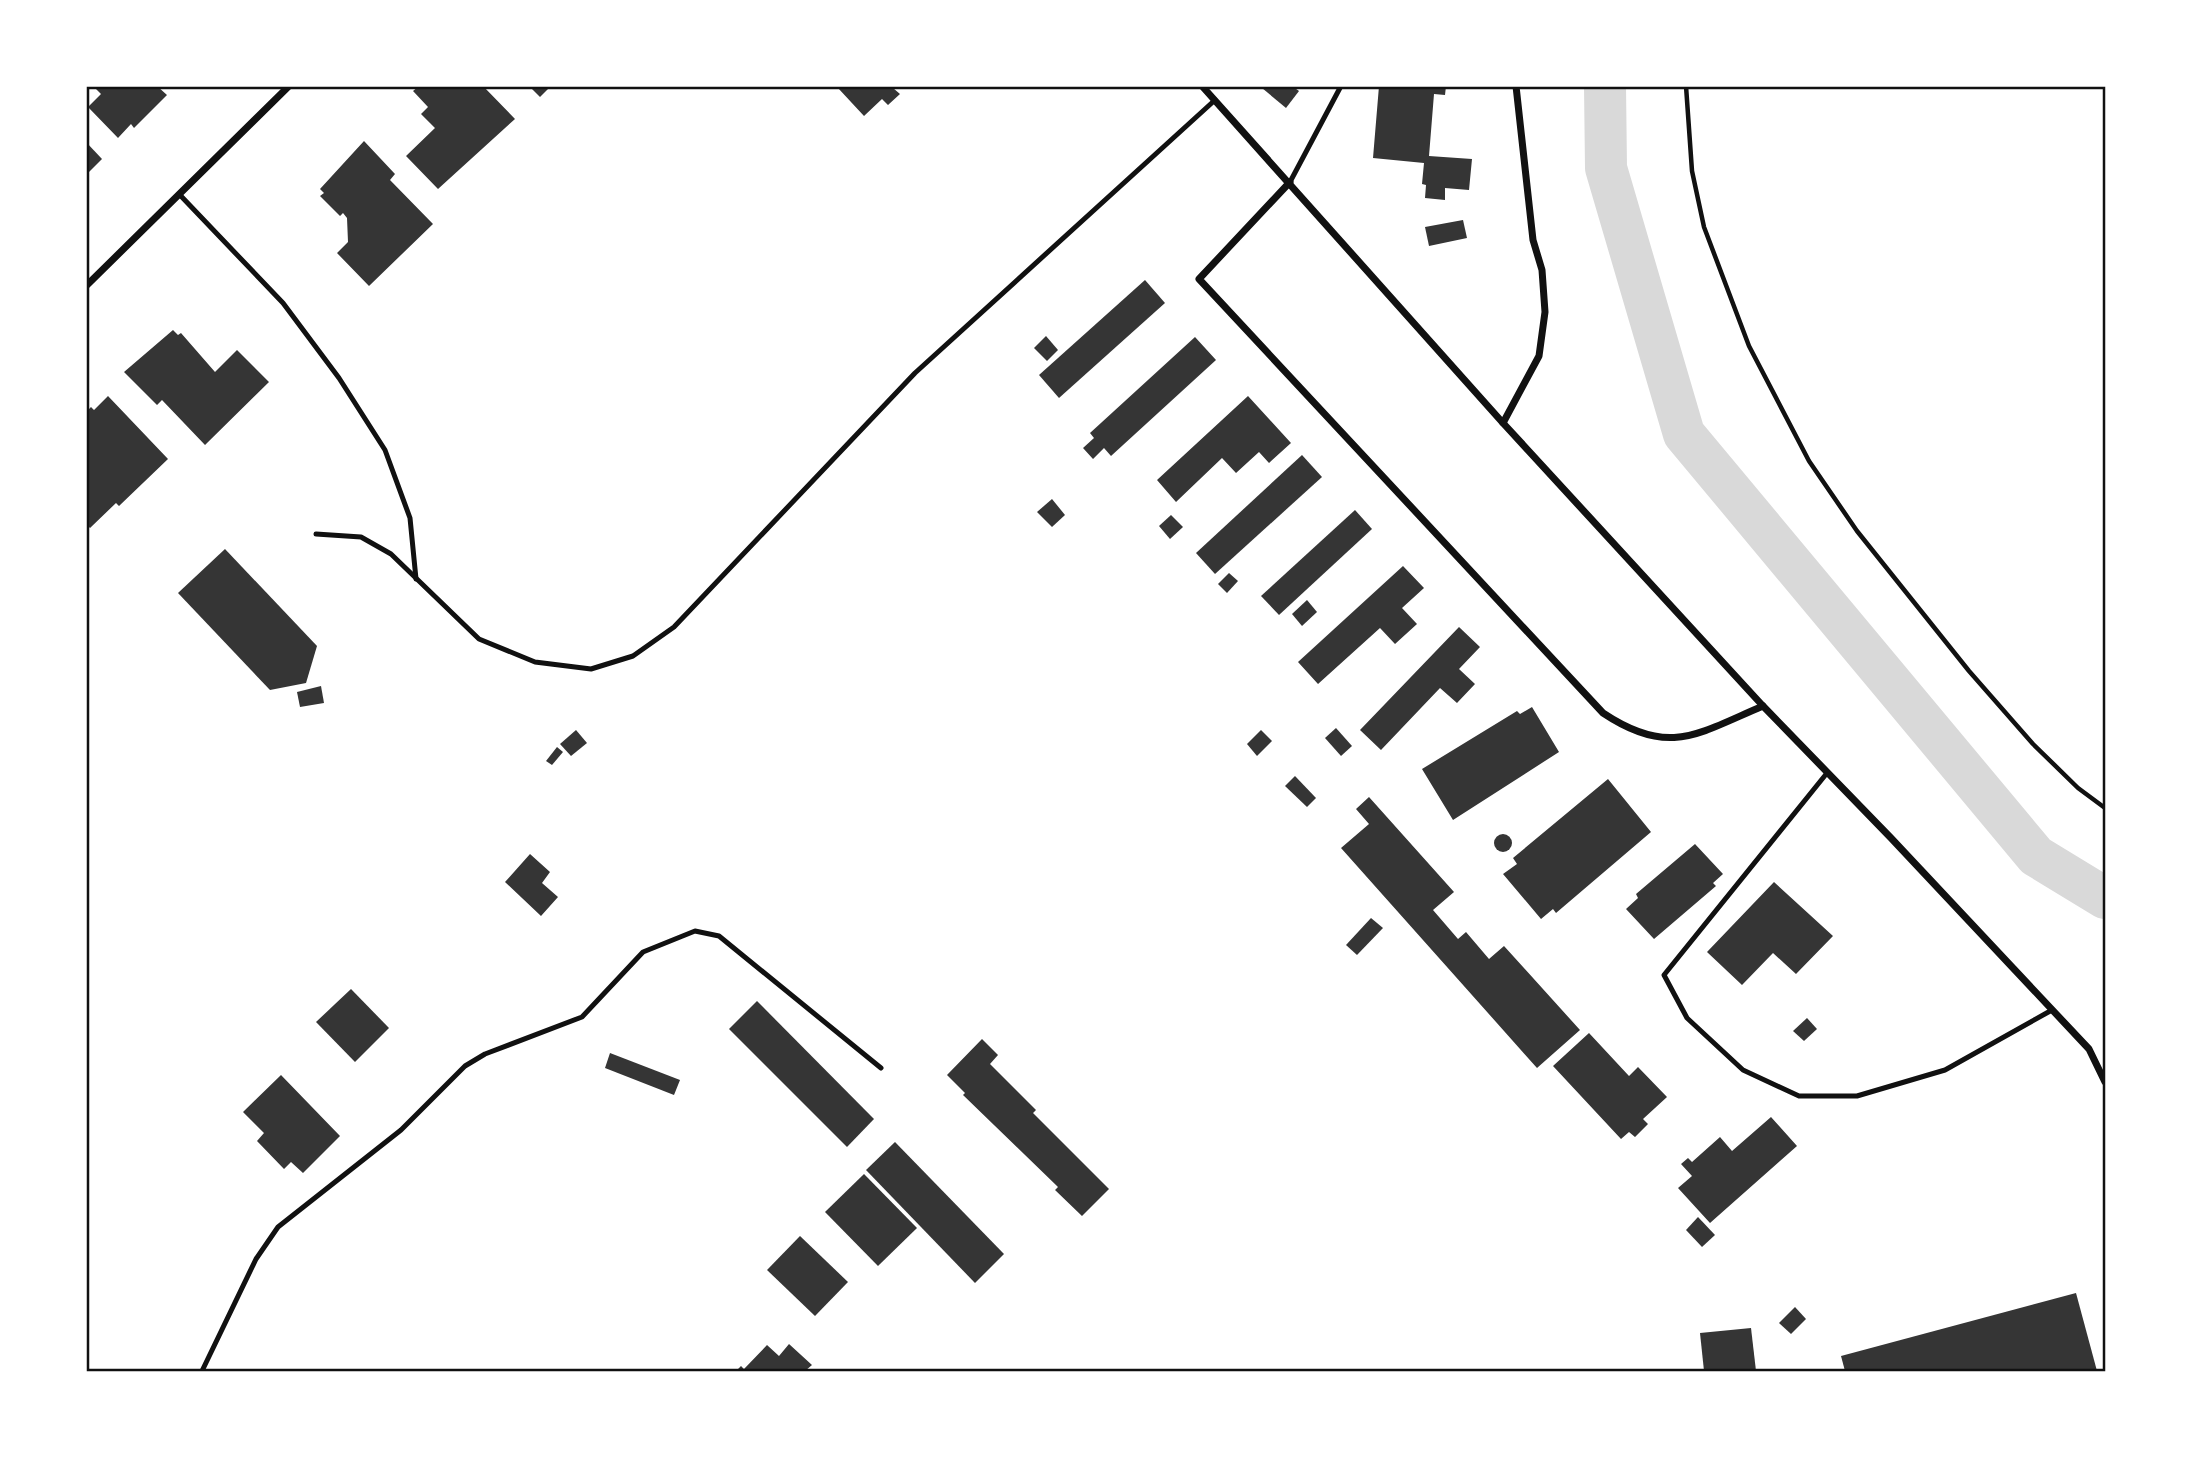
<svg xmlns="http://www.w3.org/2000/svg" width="2191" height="1457" font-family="'Noto Sans',sans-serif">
	<rect width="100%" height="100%" fill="#fff"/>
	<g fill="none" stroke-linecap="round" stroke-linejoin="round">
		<path stroke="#d9d9d9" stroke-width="42" d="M 1605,86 L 1606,168 L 1684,434 L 2036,856 L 2105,898"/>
	</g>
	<g fill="#353535">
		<path d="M 93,86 L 157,86 L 167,95 L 134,128 L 131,124 L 118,138 L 88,107 L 101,94 Z"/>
		<path d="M 419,86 L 483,86 L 515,119 L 438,189 L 406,156 L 435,128 L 421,114 L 428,107 L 413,91 Z"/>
		<path d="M 529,86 L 551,86 L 540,97 Z"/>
		<path d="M 840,86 L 896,86 L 893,88 L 900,94 L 888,105 L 882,99 L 864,116 L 838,88 Z"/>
		<path d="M 1264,86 L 1292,86 L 1299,91 L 1286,108 L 1262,88 Z"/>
		<path d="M 1379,86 L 1446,86 L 1445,95 L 1434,94 L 1429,156 L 1472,159 L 1469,190 L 1445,188 L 1445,200 L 1425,198 L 1426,185 L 1422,184 L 1424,163 L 1373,158 Z"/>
		<path d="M 364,141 L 395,174 L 390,180 L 433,224 L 369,286 L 337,253 L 348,242 L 347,218 L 343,213 L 340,216 L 320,196 L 324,193 L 320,189 Z"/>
		<path d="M 86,142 L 102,159 L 86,175 Z"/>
		<path d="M 1463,220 L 1467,238 L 1429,246 L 1425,227 Z"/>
		<path d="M 1145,280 L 1165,303 L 1059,398 L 1039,375 Z"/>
		<path d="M 173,330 L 178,335 L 181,333 L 215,372 L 237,350 L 269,382 L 205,445 L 162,400 L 157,405 L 124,372 Z"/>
		<path d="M 1046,336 L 1058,350 L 1047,361 L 1034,348 Z"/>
		<path d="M 1195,337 L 1216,360 L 1111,456 L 1104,448 L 1093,459 L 1083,448 L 1094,438 L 1090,433 Z"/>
		<path d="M 108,396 L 168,459 L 119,506 L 116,503 L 90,528 L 86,524 L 86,412 L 91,407 L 94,410 Z"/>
		<path d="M 1248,396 L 1291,443 L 1269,463 L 1259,452 L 1236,473 L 1222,458 L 1176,502 L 1157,480 Z"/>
		<path d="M 1302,455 L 1322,477 L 1215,574 L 1196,553 Z"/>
		<path d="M 1052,499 L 1065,515 L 1052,527 L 1037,512 Z"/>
		<path d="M 1355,510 L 1372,529 L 1279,615 L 1261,596 Z"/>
		<path d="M 1171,515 L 1183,527 L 1170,539 L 1159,526 Z"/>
		<path d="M 225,549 L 317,646 L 306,683 L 270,690 L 178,593 Z"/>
		<path d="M 1403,566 L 1424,588 L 1402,608 L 1417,624 L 1395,644 L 1380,628 L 1318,684 L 1298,662 Z"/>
		<path d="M 1229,573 L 1238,581 L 1227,593 L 1218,584 Z"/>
		<path d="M 1307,600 L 1317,612 L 1302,626 L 1292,614 Z"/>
		<path d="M 1459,627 L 1480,647 L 1459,669 L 1475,684 L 1457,703 L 1440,688 L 1381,750 L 1360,730 Z"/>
		<path d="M 321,686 L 324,703 L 300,707 L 297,692 Z"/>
		<path d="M 1532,707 L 1559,752 L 1453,820 L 1422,769 L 1517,711 L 1520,714 Z"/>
		<path d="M 1336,728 L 1352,746 L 1341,756 L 1325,738 Z"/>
		<path d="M 576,730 L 587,743 L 571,756 L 560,744 Z"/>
		<path d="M 1261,730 L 1272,741 L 1257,756 L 1247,744 Z"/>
		<path d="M 557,747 L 563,752 L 552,765 L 546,761 Z"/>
		<path d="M 1295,776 L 1316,798 L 1307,807 L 1285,786 Z"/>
		<path d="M 1608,779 L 1651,832 L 1556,913 L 1553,909 L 1541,919 L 1503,874 L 1517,864 L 1513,858 Z"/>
		<path d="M 1369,797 L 1454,892 L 1433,910 L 1458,939 L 1466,932 L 1489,959 L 1504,946 L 1580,1030 L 1537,1068 L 1341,848 L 1369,824 L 1356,809 Z"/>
		<circle cx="1503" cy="843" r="9"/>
		<path d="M 1695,844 L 1723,874 L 1713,883 L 1716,886 L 1654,939 L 1626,909 L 1638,898 L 1636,894 Z"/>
		<path d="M 530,854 L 550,872 L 542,883 L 558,897 L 541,916 L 505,882 Z"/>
		<path d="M 1774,882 L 1833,936 L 1796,974 L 1773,953 L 1742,985 L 1707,952 Z"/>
		<path d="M 1371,918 L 1383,928 L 1357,955 L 1346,945 Z"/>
		<path d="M 351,989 L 389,1028 L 355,1062 L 316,1022 Z"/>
		<path d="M 757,1001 L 874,1119 L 847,1147 L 729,1029 Z"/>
		<path d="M 1807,1018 L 1817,1029 L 1804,1041 L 1793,1031 Z"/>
		<path d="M 1589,1033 L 1629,1076 L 1638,1067 L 1667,1097 L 1643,1119 L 1648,1124 L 1635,1137 L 1629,1132 L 1621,1139 L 1553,1066 Z"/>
		<path d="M 982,1039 L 998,1055 L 990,1064 L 1036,1110 L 1033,1113 L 1109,1189 L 1082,1216 L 1055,1190 L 1058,1187 L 963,1095 L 965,1093 L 947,1075 Z"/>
		<path d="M 610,1053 L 680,1080 L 674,1095 L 605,1068 Z"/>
		<path d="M 281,1075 L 340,1136 L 303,1173 L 291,1162 L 284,1169 L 257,1141 L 264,1133 L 243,1112 Z"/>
		<path d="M 1771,1117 L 1797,1146 L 1710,1223 L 1678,1188 L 1692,1176 L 1681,1164 L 1688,1158 L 1692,1162 L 1720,1137 L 1732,1151 Z"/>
		<path d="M 895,1142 L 1004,1254 L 975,1283 L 866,1170 Z"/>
		<path d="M 864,1174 L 917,1228 L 878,1266 L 825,1212 Z"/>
		<path d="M 1698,1217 L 1715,1235 L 1702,1247 L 1686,1230 Z"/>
		<path d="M 800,1236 L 848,1282 L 815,1316 L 767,1270 Z"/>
		<path d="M 2076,1293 L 2097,1371 L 1845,1371 L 1841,1356 Z"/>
		<path d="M 1795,1307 L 1806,1319 L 1791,1334 L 1779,1323 Z"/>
		<path d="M 1751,1328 L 1756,1371 L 1704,1371 L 1700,1333 Z"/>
		<path d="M 789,1344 L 812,1365 L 805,1371 L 736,1371 L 741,1366 L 744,1369 L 767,1345 L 779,1356 Z"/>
	</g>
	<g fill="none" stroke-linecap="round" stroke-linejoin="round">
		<path stroke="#111" stroke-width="4.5" d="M 1686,86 L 1692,171 L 1704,227 L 1749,346 L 1809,461 L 1857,531 L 1969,671 L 2033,744 L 2078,788 L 2105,808"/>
		<g stroke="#111" stroke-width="5">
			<path d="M 1290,182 L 1341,86"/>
			<path d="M 179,194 L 283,303 L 339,378 L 385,450 L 410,518 L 416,579"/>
			<path d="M 316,534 L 361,537 L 391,554 L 479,639 L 535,662 L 591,669 L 633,656 L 674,627 L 915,373 L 1215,100"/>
			<path d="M 1827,773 L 1664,975 L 1687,1018 L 1743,1070 L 1799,1096 L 1857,1096 L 1945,1070 L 2052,1010"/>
			<path d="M 202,1371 L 256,1259 L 278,1227 L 401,1130 L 465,1066 L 485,1054 L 582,1017 L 643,952 L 695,931 L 719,936 L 881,1068"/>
		</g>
		<g stroke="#111" stroke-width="7">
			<path d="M 1202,86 L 1503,423 L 1763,706 L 1891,838 L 2089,1049 L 2105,1082"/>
			<path d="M 1290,182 L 1199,279 L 1603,713 C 1669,757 1697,734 1763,706"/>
			<path d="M 86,286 L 289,86"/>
			<path d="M 1503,423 L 1539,356 L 1545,312 L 1542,270 L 1533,240 L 1516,86"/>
		</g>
	</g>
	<rect width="2191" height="1457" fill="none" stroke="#ffffff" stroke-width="175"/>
	<rect x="88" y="88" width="2016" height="1282" fill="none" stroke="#111" stroke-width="2.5"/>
</svg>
